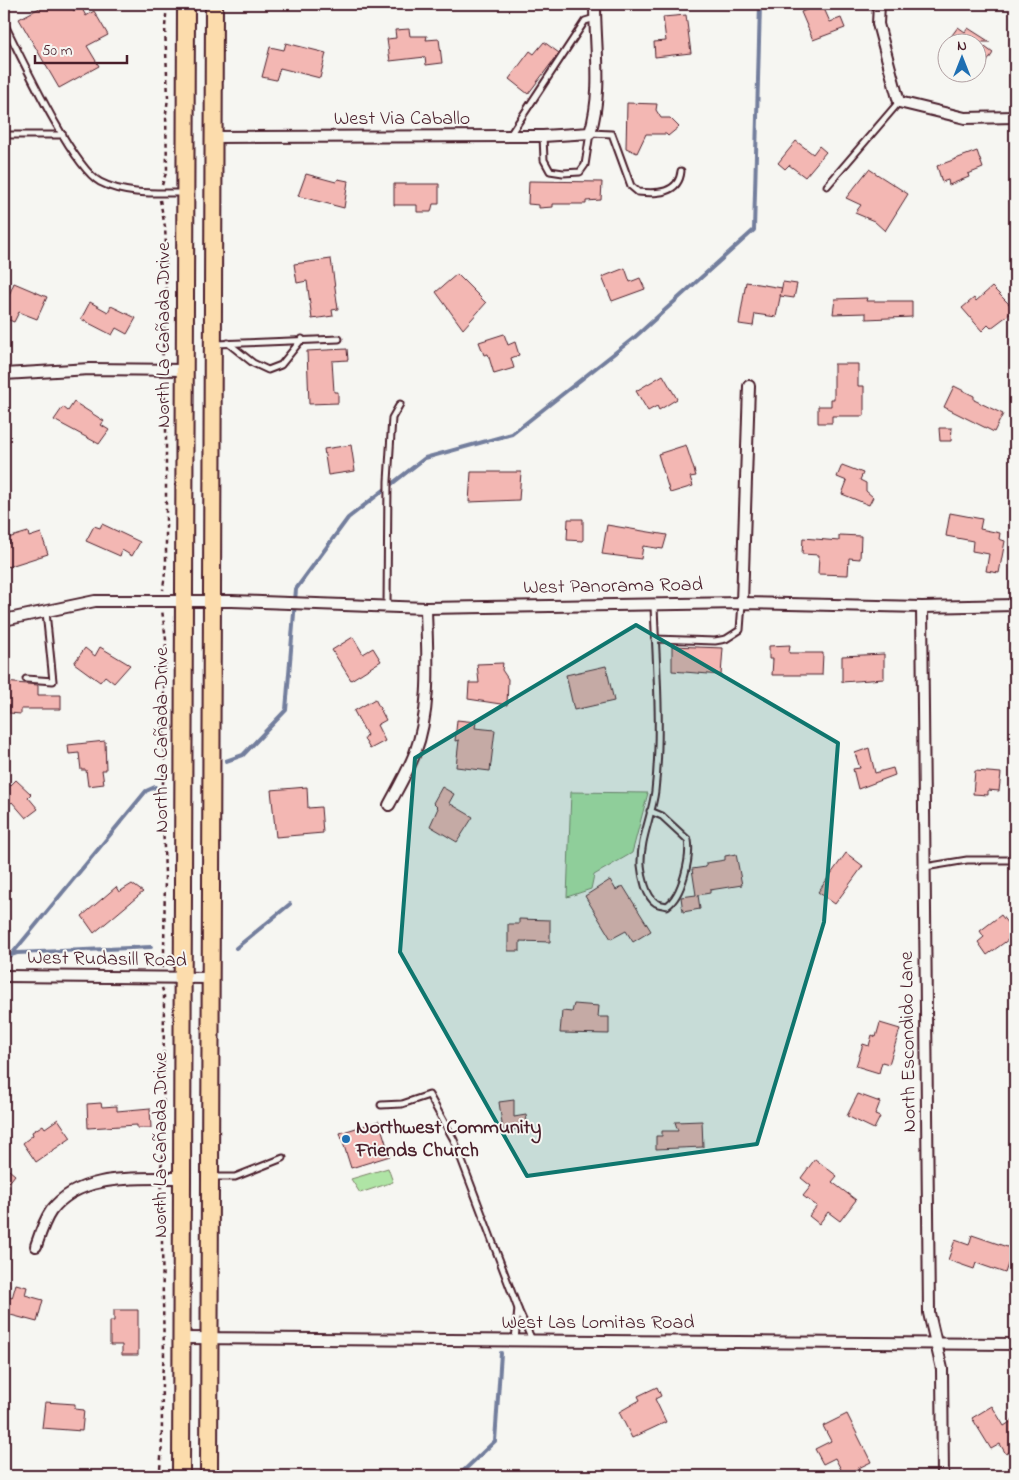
<svg xmlns="http://www.w3.org/2000/svg" width="1019" height="1480" font-family="'Indie Flower',sans-serif">
	<rect width="100%" height="100%" fill="#f6f6f2"/>
	<filter id="ink" filterUnits="userSpaceOnUse"><feTurbulence type="fractalNoise" baseFrequency=".02" numOctaves="2"/><feDisplacementMap in="SourceGraphic" scale="10" xChannelSelector="R" yChannelSelector="G"/><feConvolveMatrix kernelMatrix="1 2 1 2 8 2 1 2 1" color-interpolation-filters="sRGB"/></filter>
	<g filter="url(#ink)">
		<g fill="#afe4a5" stroke="#7c8268">
			<path d="M 571,792 L 648,793 L 632,853 L 594,875 L 591,889 L 567,897 Z"/>
			<path d="M 388,1168 L 393,1182 L 360,1193 L 351,1179 Z"/>
		</g>
		<g fill="none" stroke-linecap="round" stroke-linejoin="round">
			<g stroke="#737e9d" stroke-width="4">
				<path d="M 226,761 L 243,755 L 286,710 L 296,589 L 348,518 L 425,458 L 512,434 L 635,337 L 754,230 L 760,4"/>
				<path d="M 236,948 L 290,904"/>
				<path d="M 12,954 L 146,791 L 155,787"/>
				<path d="M 8,956 L 17,953 L 151,947"/>
				<path d="M 458,1476 L 495,1441 L 501,1353"/>
			</g>
		</g>
		<g fill="#f3b7b3" stroke="#4a1f2b">
			<path d="M 47,4 L 69,4 L 74,11 L 81,7 L 86,16 L 94,11 L 108,35 L 87,46 L 99,66 L 59,88 L 19,19 Z"/>
			<path d="M 822,4 L 830,22 L 841,18 L 845,28 L 813,40 L 801,12 Z"/>
			<path d="M 686,15 L 691,53 L 655,57 L 654,42 L 666,41 L 663,17 Z"/>
			<path d="M 958,27 L 965,32 L 968,28 L 990,42 L 978,42 L 993,53 L 983,68 L 976,64 L 976,42 L 947,42 Z"/>
			<path d="M 409,29 L 410,36 L 427,36 L 426,40 L 439,39 L 442,63 L 426,65 L 425,57 L 390,61 L 387,39 L 396,38 L 395,30 Z"/>
			<path d="M 544,42 L 559,53 L 528,94 L 509,79 L 530,51 L 534,54 Z"/>
			<path d="M 286,43 L 326,53 L 320,78 L 280,68 L 276,80 L 262,77 L 270,47 L 284,50 Z"/>
			<path d="M 627,103 L 657,104 L 656,110 L 661,118 L 670,118 L 679,127 L 668,136 L 666,134 L 646,134 L 637,153 L 626,148 Z"/>
			<path d="M 796,141 L 813,154 L 819,146 L 826,152 L 805,177 L 789,165 L 785,169 L 778,163 Z"/>
			<path d="M 977,151 L 983,168 L 968,174 L 969,177 L 949,185 L 948,180 L 942,182 L 937,166 Z"/>
			<path d="M 869,169 L 908,194 L 885,231 L 874,221 L 855,213 L 861,205 L 846,198 Z"/>
			<path d="M 306,174 L 336,182 L 338,179 L 348,181 L 344,208 L 298,196 Z"/>
			<path d="M 529,181 L 602,182 L 601,200 L 586,201 L 586,204 L 553,204 L 553,207 L 539,208 L 539,205 L 528,204 Z"/>
			<path d="M 394,184 L 439,184 L 439,204 L 433,204 L 431,212 L 417,212 L 417,205 L 394,205 Z"/>
			<path d="M 331,259 L 338,309 L 332,310 L 333,316 L 312,319 L 307,281 L 297,283 L 294,264 Z"/>
			<path d="M 625,268 L 630,282 L 640,278 L 645,289 L 612,301 L 602,277 Z"/>
			<path d="M 457,274 L 486,303 L 463,329 L 436,292 Z"/>
			<path d="M 746,282 L 782,288 L 776,317 L 755,314 L 753,326 L 739,324 Z"/>
			<path d="M 783,282 L 797,284 L 794,298 L 780,296 Z"/>
			<path d="M 14,283 L 47,297 L 37,319 L 19,312 L 14,322 L 4,318 L 4,307 Z"/>
			<path d="M 992,287 L 1015,310 L 991,328 L 988,325 L 982,331 L 962,308 L 974,298 L 976,301 Z"/>
			<path d="M 867,298 L 866,301 L 912,301 L 912,317 L 866,319 L 866,313 L 833,314 L 835,299 Z"/>
			<path d="M 90,302 L 108,312 L 111,306 L 136,318 L 127,334 L 116,328 L 112,335 L 81,319 Z"/>
			<path d="M 504,334 L 508,345 L 515,342 L 519,355 L 511,358 L 514,368 L 494,374 L 488,354 L 484,355 L 479,342 Z"/>
			<path d="M 347,349 L 348,360 L 332,361 L 334,392 L 338,392 L 338,403 L 309,404 L 307,351 Z"/>
			<path d="M 834,364 L 858,364 L 858,386 L 864,386 L 864,416 L 832,416 L 832,423 L 818,423 L 818,406 L 831,406 L 831,399 L 834,399 Z"/>
			<path d="M 663,375 L 677,399 L 659,410 L 657,406 L 648,411 L 636,391 Z"/>
			<path d="M 954,386 L 974,396 L 974,400 L 1003,414 L 994,432 L 944,407 Z"/>
			<path d="M 74,402 L 104,421 L 101,425 L 109,430 L 99,444 L 54,420 L 63,407 L 68,411 Z"/>
			<path d="M 939,428 L 952,428 L 951,441 L 940,441 Z"/>
			<path d="M 351,445 L 355,471 L 328,475 L 324,449 Z"/>
			<path d="M 686,445 L 696,476 L 690,477 L 693,486 L 670,493 L 658,454 Z"/>
			<path d="M 842,465 L 863,473 L 860,480 L 866,483 L 866,491 L 873,497 L 869,505 L 842,494 L 847,481 L 837,477 Z"/>
			<path d="M 471,472 L 521,472 L 519,500 L 469,502 Z"/>
			<path d="M 950,513 L 982,519 L 980,529 L 1000,533 L 999,539 L 1005,541 L 999,573 L 986,571 L 989,554 L 972,551 L 973,541 L 946,536 Z"/>
			<path d="M 568,519 L 583,519 L 583,541 L 567,540 Z"/>
			<path d="M 102,524 L 140,542 L 132,556 L 122,550 L 120,556 L 86,541 L 94,526 L 100,528 Z"/>
			<path d="M 607,525 L 667,535 L 663,549 L 643,546 L 641,559 L 602,554 Z"/>
			<path d="M 28,532 L 29,537 L 41,533 L 48,554 L 4,568 L 4,545 L 10,543 L 8,538 Z"/>
			<path d="M 839,535 L 861,536 L 860,559 L 849,558 L 848,575 L 818,574 L 819,555 L 802,554 L 803,538 L 839,541 Z"/>
			<path d="M 353,637 L 363,654 L 373,648 L 381,661 L 351,680 L 332,650 Z"/>
			<path d="M 790,645 L 789,653 L 823,653 L 822,675 L 772,675 L 773,659 L 769,659 L 769,646 Z"/>
			<path d="M 672,646 L 723,648 L 721,675 L 672,671 Z"/>
			<path d="M 100,647 L 130,665 L 114,683 L 105,676 L 100,682 L 74,663 L 85,648 L 95,656 Z"/>
			<path d="M 884,654 L 884,679 L 842,682 L 842,656 Z"/>
			<path d="M 503,663 L 502,670 L 508,679 L 507,705 L 468,699 L 469,683 L 479,683 L 477,664 Z"/>
			<path d="M 606,666 L 614,701 L 574,710 L 566,675 Z"/>
			<path d="M 4,682 L 38,685 L 38,695 L 61,695 L 61,709 L 21,709 L 21,714 L 9,713 L 9,706 L 4,705 Z"/>
			<path d="M 375,699 L 386,720 L 377,725 L 385,741 L 370,749 L 364,739 L 367,735 L 354,711 Z"/>
			<path d="M 457,720 L 476,722 L 475,728 L 495,730 L 490,771 L 456,767 L 459,740 L 455,741 Z"/>
			<path d="M 105,741 L 106,770 L 102,770 L 104,784 L 88,786 L 86,770 L 81,770 L 79,753 L 69,754 L 68,745 Z"/>
			<path d="M 869,748 L 875,773 L 893,768 L 895,775 L 858,789 L 853,769 L 860,768 L 855,753 Z"/>
			<path d="M 975,771 L 1001,773 L 999,791 L 988,790 L 988,795 L 973,794 Z"/>
			<path d="M 16,780 L 31,794 L 28,797 L 38,809 L 26,818 L 12,802 L 4,810 L 4,792 Z"/>
			<path d="M 307,787 L 308,808 L 321,807 L 323,833 L 276,837 L 271,790 Z"/>
			<path d="M 442,787 L 454,794 L 449,803 L 473,817 L 457,842 L 430,826 L 438,808 L 433,803 Z"/>
			<path d="M 846,853 L 863,866 L 835,904 L 818,892 Z"/>
			<path d="M 736,854 L 742,885 L 710,890 L 710,893 L 698,895 L 700,909 L 683,912 L 681,897 L 696,895 L 692,869 L 706,867 L 706,863 L 725,860 L 725,856 Z"/>
			<path d="M 610,880 L 616,890 L 623,886 L 651,931 L 633,942 L 626,931 L 611,939 L 585,896 Z"/>
			<path d="M 132,884 L 143,892 L 94,933 L 82,916 L 116,887 L 119,892 Z"/>
			<path d="M 1001,915 L 1008,924 L 1015,919 L 1015,935 L 987,955 L 978,942 L 984,937 L 980,931 Z"/>
			<path d="M 519,919 L 550,920 L 550,942 L 520,941 L 520,951 L 508,951 L 508,924 L 519,924 Z"/>
			<path d="M 574,1004 L 599,1006 L 598,1017 L 609,1017 L 609,1034 L 560,1033 L 562,1011 L 572,1012 Z"/>
			<path d="M 880,1023 L 900,1029 L 889,1064 L 882,1062 L 879,1073 L 856,1066 L 863,1044 L 869,1046 L 872,1035 L 876,1037 Z"/>
			<path d="M 858,1094 L 880,1102 L 875,1115 L 880,1117 L 874,1129 L 847,1116 Z"/>
			<path d="M 514,1100 L 514,1117 L 526,1115 L 528,1128 L 503,1131 L 499,1102 Z"/>
			<path d="M 101,1103 L 102,1107 L 117,1106 L 117,1111 L 150,1108 L 151,1128 L 137,1128 L 137,1125 L 88,1128 L 87,1104 Z"/>
			<path d="M 58,1119 L 71,1138 L 36,1162 L 23,1143 L 33,1135 L 32,1132 L 43,1125 L 45,1128 Z"/>
			<path d="M 379,1121 L 390,1156 L 351,1168 L 340,1133 Z"/>
			<path d="M 702,1121 L 703,1147 L 656,1149 L 656,1136 L 662,1136 L 662,1131 L 678,1131 L 675,1122 Z"/>
			<path d="M 815,1159 L 837,1176 L 832,1182 L 856,1200 L 840,1221 L 828,1212 L 819,1224 L 809,1216 L 817,1206 L 803,1196 L 811,1186 L 801,1178 Z"/>
			<path d="M 4,1166 L 15,1175 L 4,1189 Z"/>
			<path d="M 972,1235 L 1013,1249 L 1005,1273 L 976,1263 L 974,1269 L 948,1260 L 955,1240 L 969,1245 Z"/>
			<path d="M 16,1284 L 27,1287 L 25,1295 L 43,1300 L 37,1322 L 7,1314 L 8,1308 L 4,1307 L 4,1295 L 12,1298 Z"/>
			<path d="M 114,1310 L 138,1310 L 138,1355 L 122,1355 L 122,1345 L 110,1345 L 110,1321 L 114,1321 Z"/>
			<path d="M 657,1387 L 661,1396 L 655,1399 L 666,1422 L 632,1438 L 619,1412 L 640,1400 L 638,1396 Z"/>
			<path d="M 45,1402 L 75,1404 L 75,1409 L 84,1410 L 82,1431 L 42,1428 Z"/>
			<path d="M 992,1406 L 1004,1426 L 1015,1419 L 1015,1448 L 1006,1454 L 1000,1444 L 991,1449 L 972,1418 Z"/>
			<path d="M 847,1414 L 871,1462 L 844,1475 L 835,1458 L 823,1464 L 815,1449 L 831,1441 L 823,1426 Z"/>
		</g>
		<g fill="none" stroke-linecap="round" stroke-linejoin="round">
			<defs>
				<g id="lane">
					<path d="M 4,23 C 20,55 72,167 100,182 C 125,195 156,193 183,193"/>
					<path d="M 4,135 L 63,135"/>
					<path d="M 510,135 L 585,21 L 595,18"/>
					<path d="M 543,136 L 544,160 L 550,171 L 563,173 L 580,172 L 585,165 L 590,133 L 612,134 L 631,186 L 638,192 C 656,194 679,194 681,171"/>
					<path d="M 827,186 L 899,102"/>
					<path d="M 228,343 L 253,363 L 268,370 L 281,365 L 302,339"/>
					<path d="M 216,344 L 339,339"/>
					<path d="M 387,606 L 388,481 L 392,418 L 400,404"/>
					<path d="M 655,639 L 715,641 L 726,639 L 740,630 L 742,603"/>
					<path d="M 26,679 L 53,681 L 46,612"/>
					<path d="M 650,811 L 662,816 L 688,840 C 691,858 682,896 667,906 C 664,905 659,905 656,903 C 646,897 642,876 641,865 C 640,839 652,816 655,791 C 662,730 656,666 654,605"/>
					<path d="M 925,867 L 967,860 L 1015,860"/>
					<path d="M 381,1105 L 402,1104 L 429,1095 L 454,1140 L 518,1309 L 532,1340"/>
					<path d="M 212,1177 L 235,1177 L 283,1158"/>
					<path d="M 515,1340 L 518,1309"/>
				</g>
				<g id="street">
					<path d="M 879,4 L 878,24 L 899,102 L 965,118 L 1015,117"/>
					<path d="M 214,137 L 543,136 L 590,133 C 603,91 595,47 595,4"/>
					<path d="M 4,374 L 90,369 L 184,370"/>
					<path d="M 742,603 L 749,386"/>
					<path d="M 922,607 L 929,1313 L 942,1369 L 943,1476"/>
					<path d="M 4,620 L 95,601 L 232,601 L 426,608 L 742,603 L 922,607 L 1015,605"/>
					<path d="M 389,805 C 398,788 408,771 415,753 C 432,708 427,655 426,608"/>
					<path d="M 4,976 L 210,978"/>
					<path d="M 36,1246 C 40,1234 44,1221 51,1211 C 80,1172 139,1179 181,1178"/>
					<path d="M 181,1338 L 1015,1344"/>
				</g>
				<g id="primary">
					<path d="M 181,1476 L 186,4"/>
					<path d="M 209,1476 L 214,4"/>
				</g>
			</defs>
			<use href="#lane" stroke="#4a1f2b" stroke-width="9"/>
			<use href="#street" stroke="#4a1f2b" stroke-width="14"/>
			<use href="#primary" stroke="#4a1f2b" stroke-width="20"/>
			<g stroke="#4a1f2b" stroke-width="2.5" stroke-dasharray="4 4" stroke-linecap="butt">
				<path d="M 162,185 L 167,170 L 166,113 L 168,98 L 165,27 L 167,4"/>
				<path d="M 160,200 L 165,227 L 166,246 L 166,313 L 162,361"/>
				<path d="M 163,381 L 166,409 L 166,562 L 163,590"/>
				<path d="M 162,968 L 164,952 L 165,874 L 162,796 L 165,755 L 163,716 L 166,640 L 162,610"/>
				<path d="M 161,1167 L 163,1157 L 164,994 L 162,988"/>
				<path d="M 159,1476 C 165,1436 159,1396 164,1356 L 161,1187"/>
			</g>
			<use href="#lane" stroke="#f6f6f2" stroke-width="5"/>
			<use href="#street" stroke="#f6f6f2" stroke-width="10"/>
			<use href="#primary" stroke="#fcdcac" stroke-width="16"/>
		</g>
	</g>
	<path fill="#0f766e" fill-opacity="0.2" stroke="#0f766e" stroke-width="4" stroke-linejoin="round" d="M 636,625 L 838,743 L 824,922 L 757,1144 L 527,1176 L 400,952 L 415,758 Z"/>
	<circle fill="#1f6fb2" stroke="#f6f6f2" stroke-width="2" cx="346" cy="1139" r="5"/>
	<g text-anchor="middle" dominant-baseline="central" stroke-width="4" stroke-linejoin="round" paint-order="stroke">
		<g font-size="20" fill="#4a1f2b" stroke="#f6f6f2">
			<text x="402" y="119">West Via Caballo</text>
			<text transform="translate(164 335) rotate(-90)">North La Cañada Drive</text>
			<text transform="translate(613 587) rotate(-1)">West Panorama Road</text>
			<text transform="translate(162 740) rotate(-90)">North La Cañada Drive</text>
			<text transform="translate(107 960) rotate(1)">West Rudasill Road</text>
			<text transform="translate(909 1042) rotate(-91)">North Escondido Lane</text>
			<text transform="translate(161 1145) rotate(-90)">North La Cañada Drive</text>
			<text x="598" y="1323">West Las Lomitas Road</text>
		</g>
		<g font-size="20" font-weight="bold" fill="#4a1f2b" stroke="#f6f6f2" text-anchor="start">
			<text x="356" y="1128">Northwest Community<tspan x="356" dy="23">Friends Church</tspan></text>
		</g>
	</g>
	<rect width="1019" height="1480" fill="none" stroke="#f6f6f2" stroke-width="20"/>
	<rect x="10" y="10" width="999" height="1460" fill="none" stroke="#4a1f2b" stroke-width="2" filter="url(#ink)"/>
	<g transform="translate(962 58)"><circle r="24" fill="#f6f6f2" stroke="#b1a0a2"/>
	<path d="M0-4L9 19L0 12L-9 19Z" fill="#1f6fb2"/>
	<text y="-8" font-size="14" font-weight="bold" text-anchor="middle" fill="#4a1f2b">N</text>
	</g>
	<path d="M35 55v8h92v-8" fill="none" stroke="#4a1f2b" stroke-width="2.5"/>
	<text x="42" y="55" font-size="15" fill="#4a1f2b" stroke="#f6f6f2" stroke-width="4" paint-order="stroke">50 m</text>
</svg>
